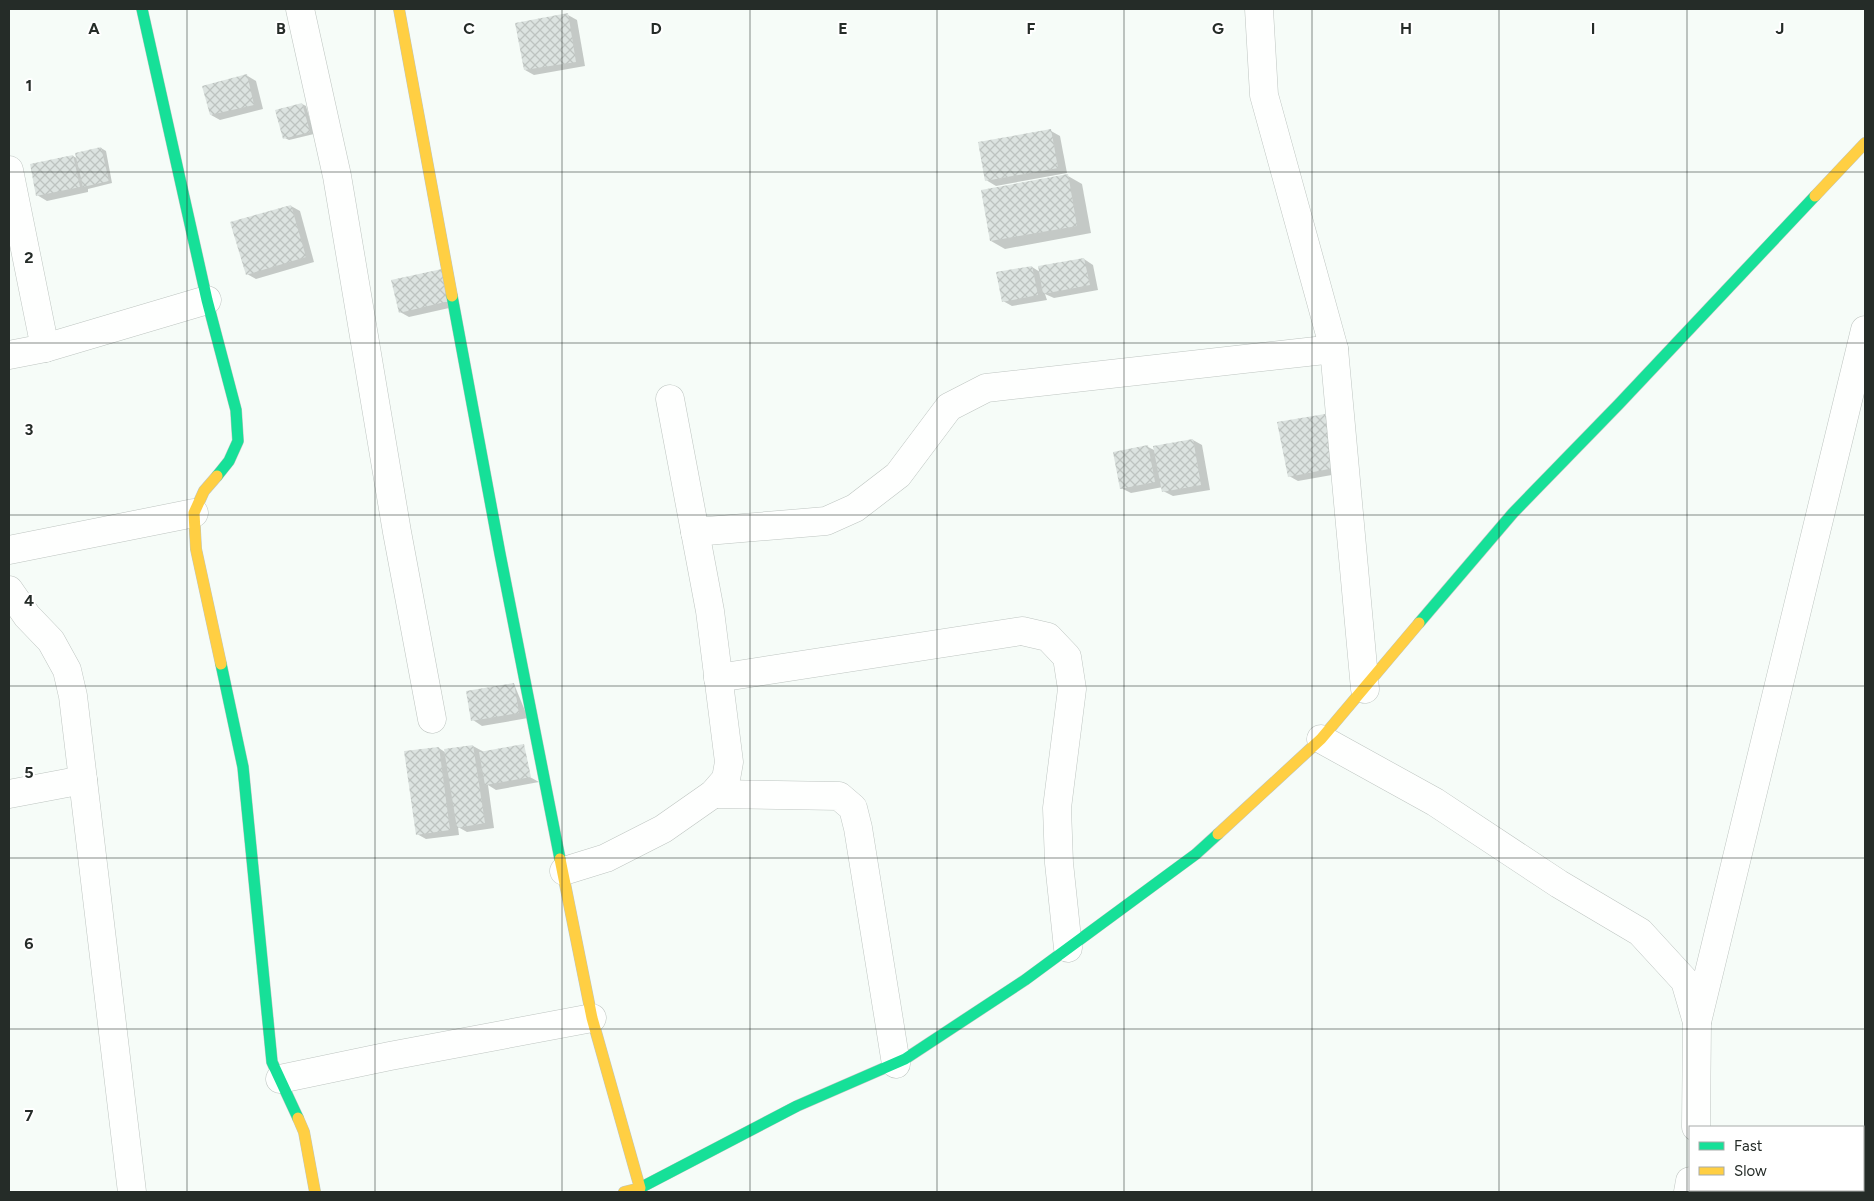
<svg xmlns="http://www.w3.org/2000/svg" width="1874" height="1201" font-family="Figtree,sans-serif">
	<defs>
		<pattern id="building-cross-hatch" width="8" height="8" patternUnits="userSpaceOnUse" patternTransform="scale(1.25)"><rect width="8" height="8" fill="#dce3e0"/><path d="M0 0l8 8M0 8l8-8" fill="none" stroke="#bdc3c0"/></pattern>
	</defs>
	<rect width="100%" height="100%" fill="#f6fcf8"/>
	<g fill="#0003">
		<path d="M 568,15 L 577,20 L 585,66 L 534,75 L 525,70 Z"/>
		<path d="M 246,75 L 256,81 L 263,109 L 220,120 L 211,115 Z"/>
		<path d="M 302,104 L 306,106 L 314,134 L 289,140 L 285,138 Z"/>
		<path d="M 1051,131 L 1060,136 L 1067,173 L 996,186 L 986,180 Z"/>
		<path d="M 101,148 L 106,151 L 112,183 L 88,189 L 88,192 L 47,201 L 37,195 L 73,156 L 78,159 Z"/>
		<path d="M 1068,176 L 1082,184 L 1091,233 L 1005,249 L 991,241 Z"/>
		<path d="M 291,206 L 300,211 L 314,262 L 256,279 L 247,274 Z"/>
		<path d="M 1084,259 L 1093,265 L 1098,290 L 1054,298 L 1045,294 L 1047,300 L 1012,306 L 1003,301 L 1032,267 L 1040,272 Z"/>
		<path d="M 393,281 L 458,306 L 409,317 L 400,312 Z"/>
		<path d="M 1324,415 L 1334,421 L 1343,473 L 1298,481 L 1289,476 Z"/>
		<path d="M 1193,440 L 1202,445 L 1210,490 L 1173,496 L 1163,491 L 1163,487 L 1131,493 L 1121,488 L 1148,447 L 1156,451 Z"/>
		<path d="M 514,684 L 528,718 L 482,726 L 473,720 Z"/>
		<path d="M 473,746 L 539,782 L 496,790 L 488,785 L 494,828 L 467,832 L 458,827 L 459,835 L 426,839 L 417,834 L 439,748 L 446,753 Z"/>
	</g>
	<g fill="url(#building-cross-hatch)">
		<path d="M 568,13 L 576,62 L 524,70 L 515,23 Z"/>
		<path d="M 247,74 L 254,105 L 210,115 L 202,86 Z"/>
		<path d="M 302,103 L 310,132 L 283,139 L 275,110 Z"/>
		<path d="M 1051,129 L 1058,168 L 985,181 L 978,142 Z"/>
		<path d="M 101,147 L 109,181 L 83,187 L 75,153 Z"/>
		<path d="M 73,155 L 80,187 L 36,196 L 30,164 Z"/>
		<path d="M 1068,174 L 1077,226 L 990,241 L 981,190 Z"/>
		<path d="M 291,205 L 306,257 L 246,275 L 230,222 Z"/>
		<path d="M 1084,258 L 1090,285 L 1043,294 L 1038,266 Z"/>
		<path d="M 1032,266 L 1038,295 L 1002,302 L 996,272 Z"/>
		<path d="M 442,269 L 449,301 L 399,313 L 391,280 Z"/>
		<path d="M 1325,414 L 1334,468 L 1288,477 L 1277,422 Z"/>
		<path d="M 1193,439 L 1201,485 L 1162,492 L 1153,446 Z"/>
		<path d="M 1148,445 L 1155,482 L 1120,489 L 1113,452 Z"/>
		<path d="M 514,683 L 519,713 L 471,721 L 466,691 Z"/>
		<path d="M 524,744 L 531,777 L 485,785 L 479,752 Z"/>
		<path d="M 473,745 L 485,823 L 457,828 L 444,749 Z"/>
		<path d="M 439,747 L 450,830 L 416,835 L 404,751 Z"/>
	</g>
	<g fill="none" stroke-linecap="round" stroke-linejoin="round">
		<defs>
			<g id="street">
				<path d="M 300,9 L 337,176 L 397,532 L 432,719"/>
				<path d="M 1259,9 L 1264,95 L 1334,349 L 1365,689"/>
				<path d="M 9,170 L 45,348"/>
				<path d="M 9,355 L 45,348 L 207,300"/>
				<path d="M 695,532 L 826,521 L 855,508 L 898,475 L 949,407 L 986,388 L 1334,349"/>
				<path d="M 9,550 L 194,513"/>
				<path d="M 9,590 L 27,616 L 51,641 L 67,670 L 73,696 L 132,1192"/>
				<path d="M 718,678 L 1022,631 L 1048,637 L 1067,657 L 1072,689 L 1057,808 L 1059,863 L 1068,948"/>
				<path d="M 1321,739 L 1435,802 L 1559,884 L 1640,932 L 1685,981 L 1697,1022 L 1696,1127"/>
				<path d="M 9,794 L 83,780"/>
				<path d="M 713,794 L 839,796 L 853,808 L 858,828 L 896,1064"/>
				<path d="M 564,871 L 606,858 L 663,829 L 713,794 L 726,779 L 729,762 L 710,611 L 670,399"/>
				<path d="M 1697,1022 L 1865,330"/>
				<path d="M 280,1079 L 390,1056 L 592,1018"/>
				<path d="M 1688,1192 L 1690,1181"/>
			</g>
			<g id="fast">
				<path d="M 142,9 L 207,300 L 236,410 L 238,441 L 229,461 L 217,476"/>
				<path d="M 452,296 L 500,554 L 560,859"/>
				<path d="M 1419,623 L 1513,513 L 1618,405 L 1815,196"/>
				<path d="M 221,664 L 243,767 L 272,1062 L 298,1118"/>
				<path d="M 638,1192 L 640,1188 L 797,1106 L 905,1059 L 1025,980 L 1196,854 L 1218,834"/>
			</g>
			<g id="slow">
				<path d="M 399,9 L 452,296"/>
				<path d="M 1815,196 L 1865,143"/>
				<path d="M 217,476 L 204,491 L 194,513 L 196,549 L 221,664"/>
				<path d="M 1218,834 L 1321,739 L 1419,623"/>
				<path d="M 560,859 L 592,1018 L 640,1188 L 624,1192"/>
				<path d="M 298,1118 L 304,1132 L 315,1192"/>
			</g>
		</defs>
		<use href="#street" stroke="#bec5c1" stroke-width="29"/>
		<use href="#fast" stroke="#bec5c1" stroke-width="12"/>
		<use href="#slow" stroke="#bec5c1" stroke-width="12"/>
		<use href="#street" stroke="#fefffe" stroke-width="28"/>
		<use href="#fast" stroke="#16e098" stroke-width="11"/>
		<use href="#slow" stroke="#ffcf43" stroke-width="11"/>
	</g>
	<path fill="none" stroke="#252c28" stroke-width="1" stroke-opacity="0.55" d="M 187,9 L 187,1192M 375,9 L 375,1192M 562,9 L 562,1192M 750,9 L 750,1192M 937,9 L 937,1192M 1124,9 L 1124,1192M 1312,9 L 1312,1192M 1499,9 L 1499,1192M 1687,9 L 1687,1192M 9,172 L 1865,172M 9,343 L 1865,343M 9,515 L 1865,515M 9,686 L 1865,686M 9,858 L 1865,858M 9,1029 L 1865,1029"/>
	<g font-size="16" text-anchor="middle" font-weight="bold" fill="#252c28" stroke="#fff" stroke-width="4" stroke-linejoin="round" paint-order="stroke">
		<text x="94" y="34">A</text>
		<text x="281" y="34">B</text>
		<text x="469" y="34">C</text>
		<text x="656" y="34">D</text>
		<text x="843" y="34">E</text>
		<text x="1031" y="34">F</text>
		<text x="1218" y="34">G</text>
		<text x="1406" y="34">H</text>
		<text x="1593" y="34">I</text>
		<text x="1780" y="34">J</text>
		<text x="29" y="91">1</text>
		<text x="29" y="263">2</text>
		<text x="29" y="435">3</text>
		<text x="29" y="606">4</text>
		<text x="29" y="778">5</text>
		<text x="29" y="949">6</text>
		<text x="29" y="1121">7</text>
	</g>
	<rect width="1874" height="1201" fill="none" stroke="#252c28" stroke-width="20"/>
	<rect x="1689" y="1126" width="175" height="65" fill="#ffffff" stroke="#a8aba9"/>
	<rect x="1699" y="1142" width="25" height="8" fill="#16e098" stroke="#a8aba9"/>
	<text x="1734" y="1151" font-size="15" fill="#252c28">Fast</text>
	<rect x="1699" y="1167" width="25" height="8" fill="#ffcf43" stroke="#a8aba9"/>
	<text x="1734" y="1176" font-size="15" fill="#252c28">Slow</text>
</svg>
